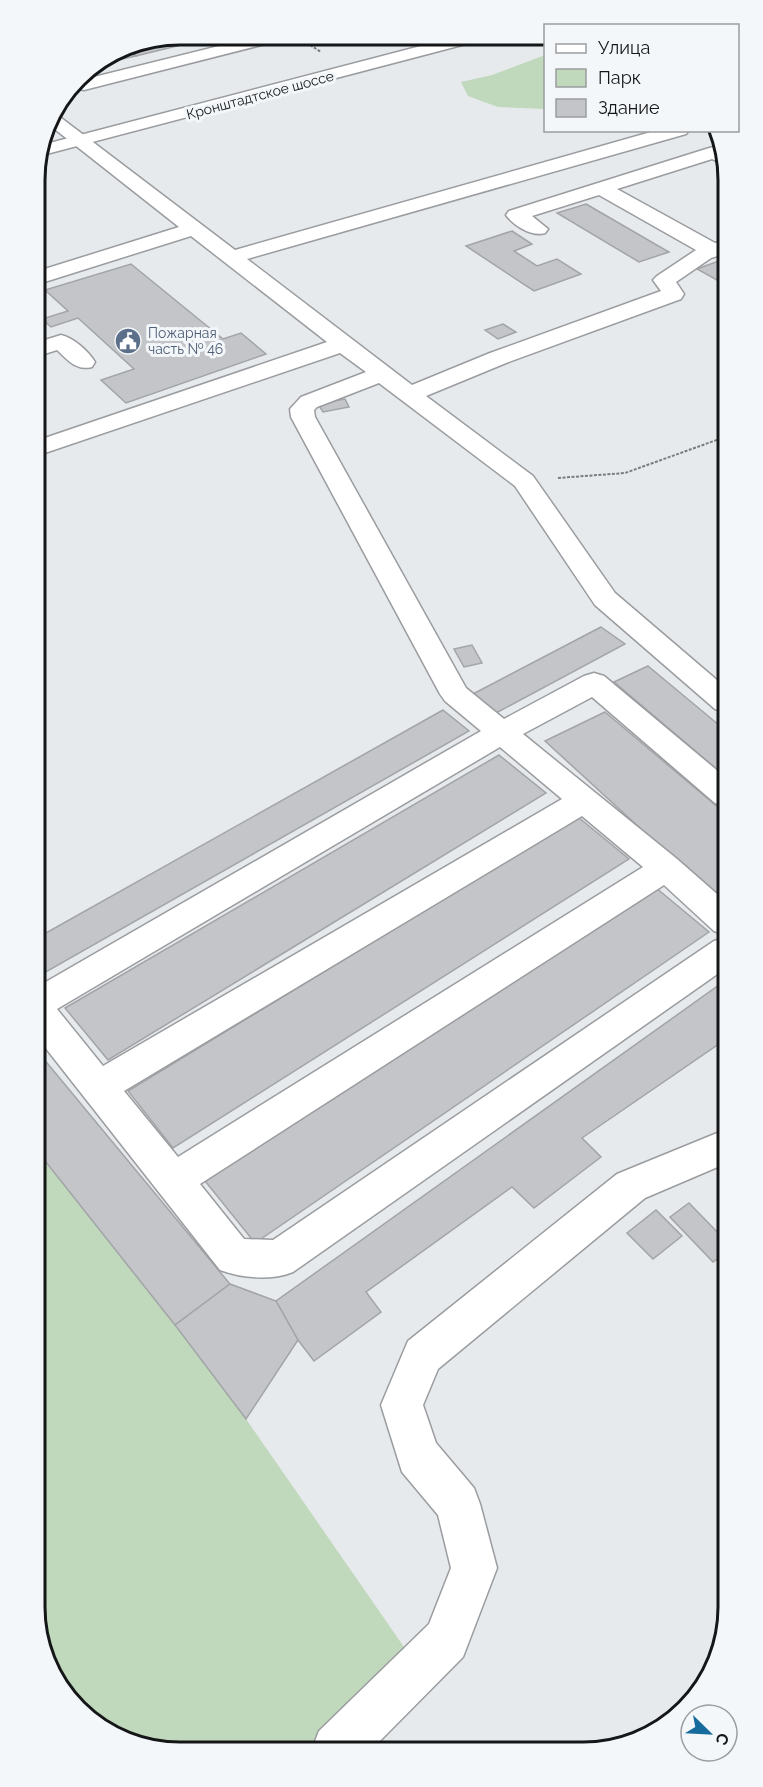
<svg xmlns="http://www.w3.org/2000/svg" width="763" height="1787" font-family="Raleway,sans-serif">
	<rect width="100%" height="100%" fill="#e7eaec"/>
	<g fill="#c0d8bb">
		<path d="M 545,55 L 545,109 L 498,107 L 468,96 L 461,82 L 492,75 Z"/>
		<path d="M 38,1152 L 175,1325 L 246,1419 L 404,1647 L 307,1749 L 152,1750 L 84,1716 L 39,1645 Z"/>
	</g>
	<g fill="#c3c5c8" stroke="#a2a4a7" stroke-width="1.5">
		<path d="M 180,34 L 222,35 L 136,56 L 122,47 Z"/>
		<path d="M 122,47 L 136,56 L 91,66 Z"/>
		<path d="M 586,204 L 669,252 L 639,262 L 557,213 Z"/>
		<path d="M 512,231 L 532,244 L 514,251 L 537,266 L 557,259 L 581,274 L 534,291 L 466,246 Z"/>
		<path d="M 724,259 L 724,284 L 697,269 Z"/>
		<path d="M 131,264 L 223,339 L 241,333 L 266,354 L 126,403 L 101,380 L 134,369 L 78,318 L 51,327 L 42,319 L 68,311 L 45,290 Z"/>
		<path d="M 503,324 L 516,332 L 498,339 L 485,330 Z"/>
		<path d="M 345,399 L 349,407 L 323,412 L 318,404 Z"/>
		<path d="M 601,627 L 625,644 L 496,713 L 473,694 Z"/>
		<path d="M 472,645 L 482,663 L 464,667 L 454,649 Z"/>
		<path d="M 648,666 L 725,730 L 726,777 L 614,682 Z"/>
		<path d="M 443,710 L 469,731 L 37,977 L 37,938 Z"/>
		<path d="M 605,712 L 726,814 L 726,907 L 545,741 Z"/>
		<path d="M 499,755 L 546,793 L 108,1060 L 65,1008 Z"/>
		<path d="M 578,817 L 629,859 L 173,1148 L 128,1091 Z"/>
		<path d="M 655,887 L 709,932 L 255,1243 L 205,1181 Z"/>
		<path d="M 726,980 L 726,1039 L 582,1138 L 601,1157 L 534,1208 L 512,1187 L 366,1292 L 381,1312 L 314,1361 L 298,1340 L 276,1301 Z"/>
		<path d="M 38,1052 L 230,1284 L 175,1325 L 38,1152 Z"/>
		<path d="M 689,1203 L 727,1242 L 727,1252 L 713,1262 L 670,1217 Z"/>
		<path d="M 656,1210 L 682,1236 L 653,1259 L 627,1233 Z"/>
		<path d="M 230,1284 L 276,1301 L 298,1340 L 246,1419 L 175,1325 Z"/>
	</g>
	<g fill="none" stroke-linecap="round" stroke-linejoin="round">
		<defs>
			<g id="minor">
				<path d="M 263,35 L 291,35 L 289,38 L 84,90 L 78,89 L 75,85 L 78,81 Z"/>
				<path d="M 52,111 L 235,250 L 658,130 L 689,130 L 686,134 L 247,259 L 412,385 L 490,353 L 661,291 L 653,280 L 657,276 L 696,250 L 599,195 L 532,216 L 548,229 L 545,233 C 532,237 514,226 506,215 L 509,211 L 706,149 L 713,147 L 724,151 L 724,164 L 712,159 L 617,189 L 715,243 L 724,241 L 724,254 L 711,258 L 676,282 L 684,294 L 681,299 L 506,363 L 426,396 L 533,476 L 615,593 L 725,687 L 725,712 L 715,709 L 595,605 L 515,486 L 379,383 L 317,407 L 314,410 L 315,417 L 466,688 L 504,719 L 584,676 L 594,673 L 604,676 L 726,778 L 726,806 L 715,803 L 592,697 L 523,734 L 677,859 L 726,902 L 726,935 L 714,931 L 664,885 L 200,1184 L 244,1239 L 273,1240 L 714,941 L 726,937 L 726,968 L 293,1272 C 271,1281 242,1278 220,1270 L 37,1037 L 37,987 L 481,731 L 445,701 L 440,694 L 291,417 L 290,409 L 301,397 L 366,372 L 340,353 L 36,456 L 36,441 L 327,342 L 191,236 L 35,285 L 35,272 L 179,227 L 47,123 ZM 500,747 L 562,799 L 103,1066 L 57,1009 ZM 582,816 L 643,867 L 178,1157 L 124,1091 Z"/>
				<path d="M 61,335 C 74,338 88,351 95,362 L 92,367 C 76,371 68,360 57,350 L 35,357 L 35,343 Z"/>
				<path d="M 727,1129 L 727,1163 L 645,1198 L 438,1369 L 423,1405 L 436,1443 L 474,1488 L 480,1504 L 497,1568 L 463,1657 L 372,1749 L 312,1749 L 319,1731 L 429,1624 L 451,1568 L 438,1515 L 402,1472 L 381,1405 L 408,1341 L 617,1174 Z"/>
			</g>
			<path id="major" d="M 459,36 L 487,36 L 485,39 L 39,156 L 42,145 Z"/>
		</defs>
		<use href="#minor" stroke="#9a9c9f" stroke-width="3"/>
		<use href="#major" stroke="#9a9c9f" stroke-width="3"/>
		<g stroke="#7a7c7e" stroke-width="2" stroke-dasharray="3 1.5" stroke-linecap="butt">
			<path d="M 309,44 L 346,36"/>
			<path d="M 310,45 L 321,52"/>
			<path d="M 558,478 L 625,473 L 725,437"/>
		</g>
		<use href="#minor" fill="#fff" fill-rule="evenodd"/>
		<use href="#major" fill="#fff" fill-rule="evenodd"/>
	</g>
	<defs>
		<symbol id="civic-disc" viewBox="-11 -11 22 22"><circle r="9.5" fill="#5c6f8a" stroke="#f4f7fa"/><path d="M-.6-6.5H3V-4.5H.6V-3L4-1V1h2V6H-6V1h2V-1L-.6-3ZM-1.2 2.5V6h2.4V2.5Z" fill="#fff"/></symbol>
	</defs>
	<g fill-rule="evenodd">
		<use href="#civic-disc" x="113" y="326" width="30" height="30"/>
	</g>
	<g text-anchor="middle" dominant-baseline="central" stroke-width="6" stroke-linejoin="round" paint-order="stroke">
		<g font-size="14" fill="#151617" stroke="#f4f7fa">
			<text transform="translate(260 95) rotate(-15)">Кронштадтское шоссе</text>
		</g>
		<g font-size="14" fill="#4e5e75" stroke="#f4f7fa" text-anchor="start">
			<text x="148" y="333">Пожарная<tspan x="148" dy="16">часть № 46</tspan></text>
		</g>
	</g>
	<path d="M0 0H763V1787H0ZM180 45H583A135 135 0 0 1 718 180V1607A135 135 0 0 1 583 1742H180A135 135 0 0 1 45 1607V180A135 135 0 0 1 180 45Z" fill="#f4f7fa" fill-rule="evenodd"/>
	<path fill="none" stroke="#151617" stroke-width="3" d="M180 45H583A135 135 0 0 1 718 180V1607A135 135 0 0 1 583 1742H180A135 135 0 0 1 45 1607V180A135 135 0 0 1 180 45Z"/>
	<rect x="544" y="24" width="195" height="108" fill="#f4f7fa" stroke="#9b9d9f" stroke-width="1.5"/>
	<rect x="556" y="44" width="30" height="9" fill="#ffffff" stroke="#9b9d9f" stroke-width="1.5"/>
	<text x="598" y="54" font-size="18" fill="#151617">Улица</text>
	<rect x="556" y="69" width="30" height="18" fill="#c0d8bb" stroke="#9b9d9f" stroke-width="1.5"/>
	<text x="598" y="84" font-size="18" fill="#151617">Парк</text>
	<rect x="556" y="99" width="30" height="18" fill="#c3c5c8" stroke="#9b9d9f" stroke-width="1.5"/>
	<text x="598" y="114" font-size="18" fill="#151617">Здание</text>
	<g transform="translate(709 1733) rotate(114)"><circle r="28" fill="#f4f7fa" stroke="#9b9d9f" stroke-width="1.5"/>
	<path d="M0-4.5L10 22L0 15L-10 22Z" fill="#156c9c"/>
	<text y="-9" font-size="16" font-weight="bold" text-anchor="middle" fill="#151617">С</text>
	</g>
</svg>
